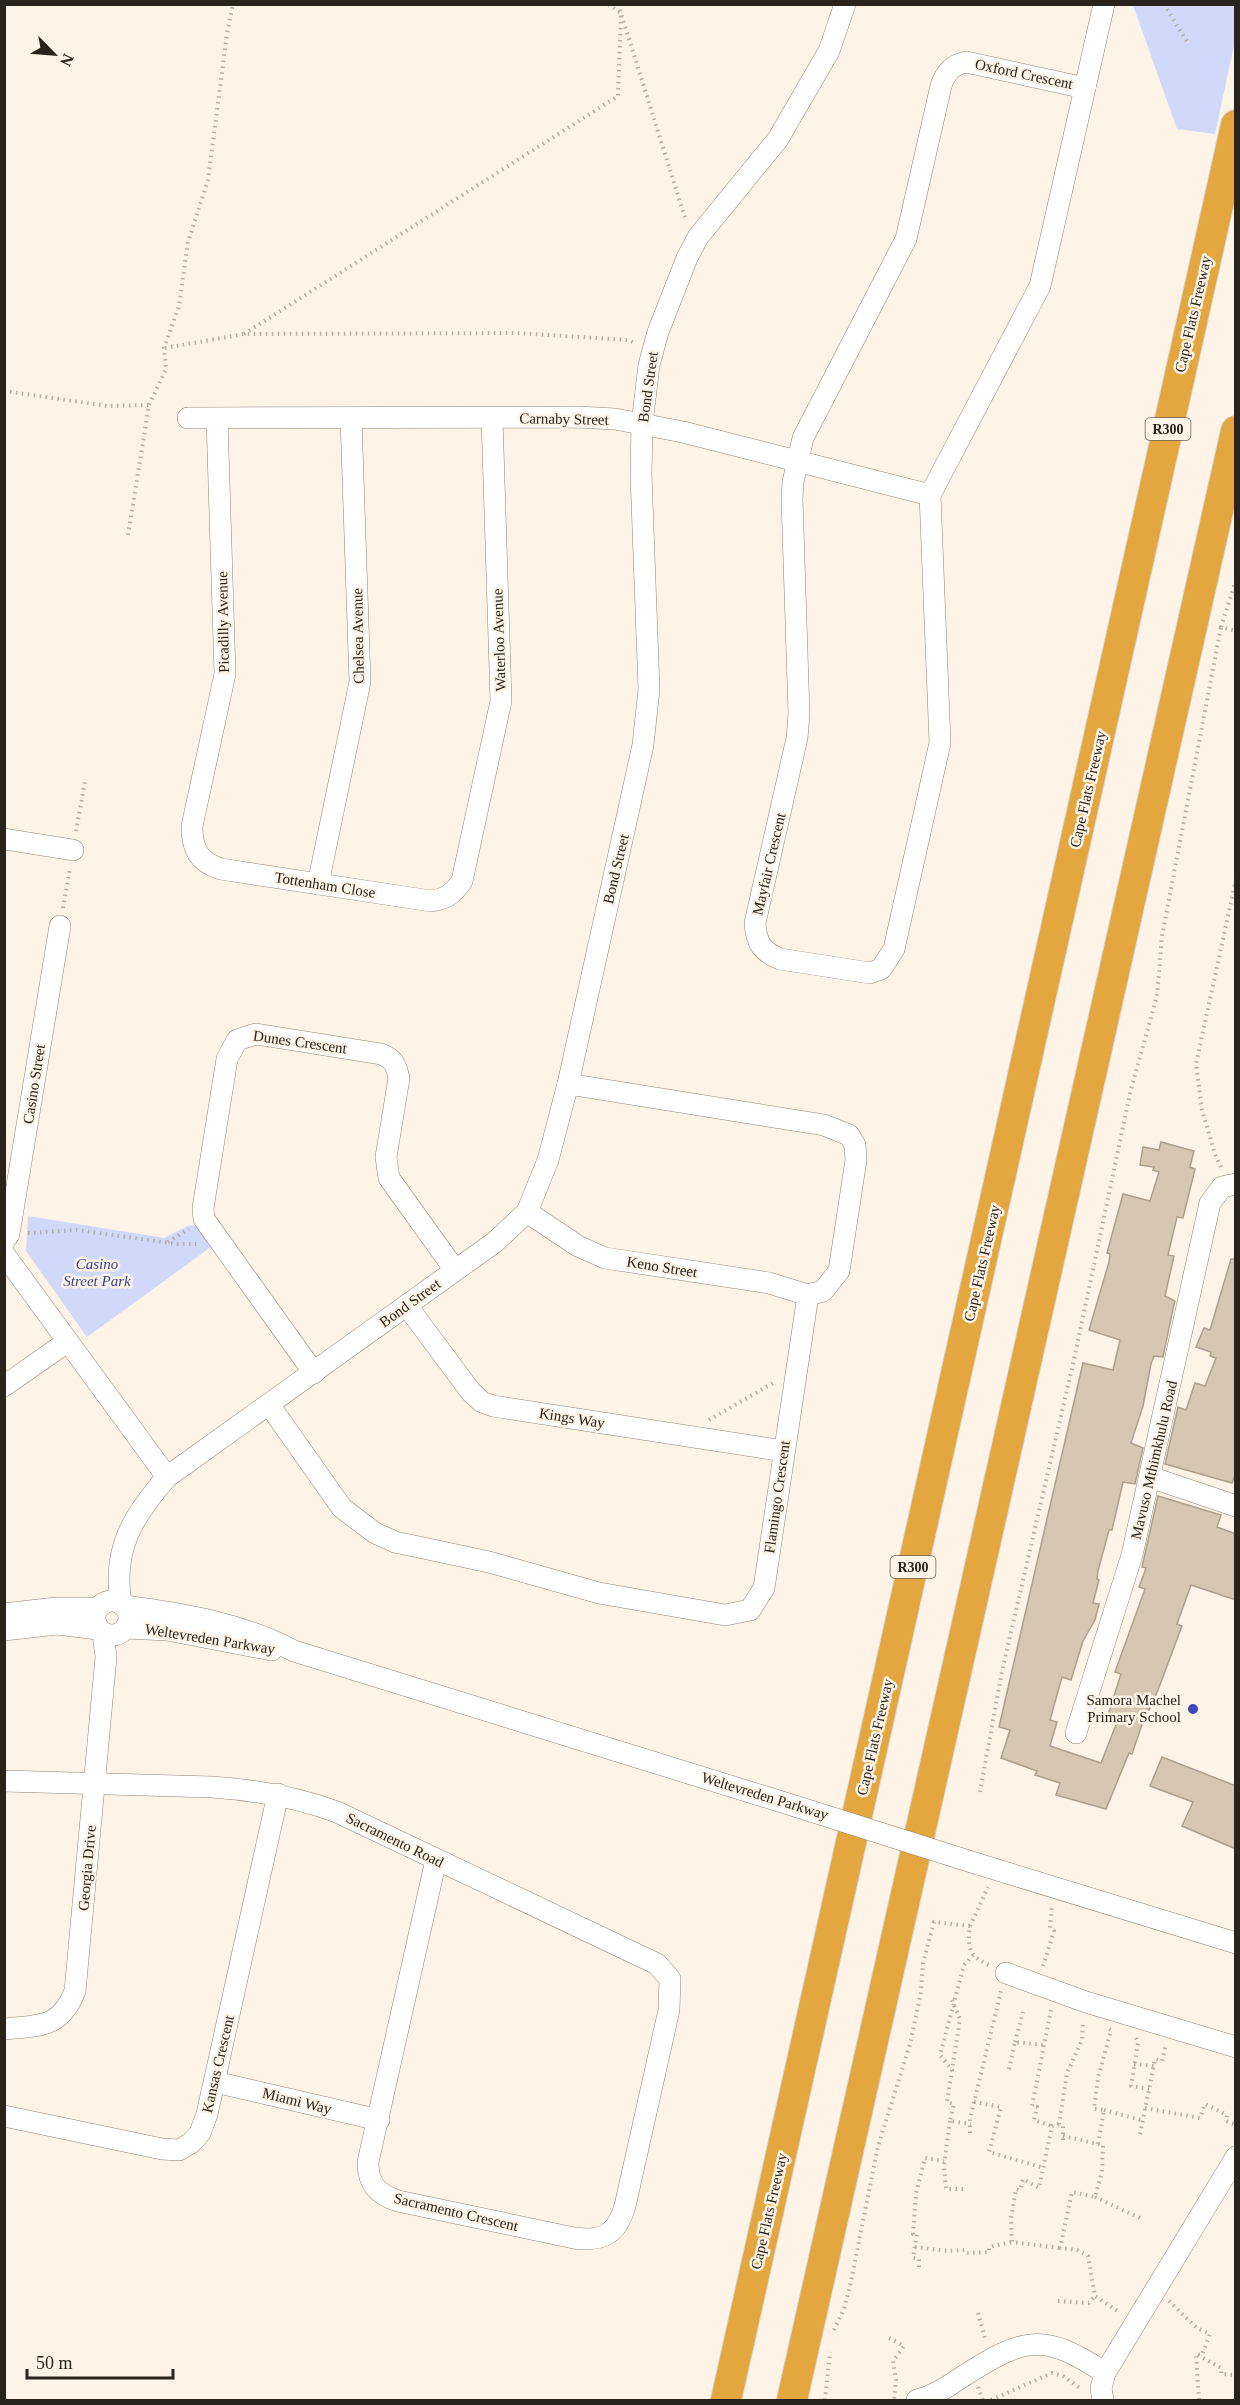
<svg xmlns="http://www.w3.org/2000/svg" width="1240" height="2405" font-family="Georgia,serif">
	<rect width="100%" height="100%" fill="#fdf4e7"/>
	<g fill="#d0d9f9">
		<path d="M 1133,5 L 1235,5 L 1235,41 L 1215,134 L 1177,129 Z"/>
		<path d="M 28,1216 L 164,1238 L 190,1225 L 197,1226 L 211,1247 L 87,1337 L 26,1251 Z"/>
	</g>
	<g fill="#d5c7b2" stroke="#ae9f8c" stroke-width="1.5">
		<path d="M 1161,1142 L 1194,1151 L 1190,1167 L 1195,1169 L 1183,1218 L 1177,1217 L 1168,1255 L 1174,1256 L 1165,1296 L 1175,1301 L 1173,1309 L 1163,1357 L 1154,1356 L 1151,1364 L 1143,1406 L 1131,1443 L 1143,1448 L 1135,1484 L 1123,1482 L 1112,1530 L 1109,1530 L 1098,1571 L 1097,1579 L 1099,1580 L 1093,1603 L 1099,1604 L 1095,1620 L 1083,1641 L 1071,1680 L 1062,1677 L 1050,1720 L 1057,1722 L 1050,1746 L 1101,1763 L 1117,1722 L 1107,1718 L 1121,1674 L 1115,1672 L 1145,1589 L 1139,1587 L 1146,1568 L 1142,1567 L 1158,1496 L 1221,1515 L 1217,1527 L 1236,1534 L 1236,1600 L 1191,1585 L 1177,1624 L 1182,1626 L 1158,1690 L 1149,1710 L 1147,1710 L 1132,1754 L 1129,1753 L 1106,1809 L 1056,1795 L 1060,1783 L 1035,1775 L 1037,1771 L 1001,1758 L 1010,1730 L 999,1727 L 1083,1363 L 1113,1370 L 1120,1340 L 1089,1330 L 1109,1262 L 1110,1254 L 1107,1253 L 1123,1194 L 1150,1201 L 1159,1172 L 1153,1170 L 1154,1167 L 1140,1165 L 1143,1147 L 1159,1150 Z"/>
		<path d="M 1231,1259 L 1236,1259 L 1236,1472 L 1232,1483 L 1165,1464 L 1178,1407 L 1186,1410 L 1195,1383 L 1205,1386 L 1216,1358 L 1210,1356 L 1211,1352 L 1196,1347 L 1204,1328 L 1210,1330 Z"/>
		<path d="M 1162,1757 L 1236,1786 L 1236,1849 L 1182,1826 L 1193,1802 L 1150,1786 Z"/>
	</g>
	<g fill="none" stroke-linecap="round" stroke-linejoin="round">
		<defs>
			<g id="minor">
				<path d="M 188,418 L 578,417 L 615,419 L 683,432 L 930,495"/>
				<path d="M 217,419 L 225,674 L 192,826 C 192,850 199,862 221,869 L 431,901 C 446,899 453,894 462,881 L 501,701 L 492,418"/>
				<path d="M 930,495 L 940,743 L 894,949 L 881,969 L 870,973 L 780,959 C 762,952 756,942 755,923 L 797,738 L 799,714 L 792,499 L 793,482 L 803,438 L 906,239 L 941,86 C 945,73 952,65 966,62 L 1085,88"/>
				<path d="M 930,495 L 1040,286 L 1104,4"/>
				<path d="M 4,839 L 73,850"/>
				<path d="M 318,884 L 360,682 L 351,419"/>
				<path d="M 527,1212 L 578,1246 L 605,1258 L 769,1283 L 808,1295"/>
				<path d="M 4,1242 L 9,1234 L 60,926"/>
				<path d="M 4,1254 L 167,1477"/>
				<path d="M 407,1306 L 471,1392 L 482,1402 L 493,1406 L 784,1451"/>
				<path d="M 314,1373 L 204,1219 L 203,1208 L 227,1059 L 237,1040 L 256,1034 L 381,1054 C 394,1059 396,1065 399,1078 L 386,1157 L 389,1178 L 455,1270"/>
				<path d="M 4,1386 L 67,1342"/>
				<path d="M 270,1406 L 342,1508 L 375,1533 L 395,1542 L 489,1562 L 599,1593 L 725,1615 L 750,1610 L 764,1588 L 808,1295 L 823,1291 L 839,1271 L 856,1160 L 855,1145 L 849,1135 L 824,1125 L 568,1084"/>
				<path d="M 1150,1477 L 1236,1506"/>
				<circle cx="112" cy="1618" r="17"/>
				<path d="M 121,1603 C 112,1549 133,1516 167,1477 L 495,1242 L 527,1212 L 548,1160 L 568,1084 L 643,745 L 649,689 L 641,475 L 642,424 L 649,365 L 658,332 L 687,258 L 698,237 L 778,139 L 829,51 L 845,4"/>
				<path d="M 125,1606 C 184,1614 241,1623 294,1651 L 798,1807"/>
				<path d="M 4,1614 L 56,1608 L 97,1608"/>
				<path d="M 127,1628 L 167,1630 L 272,1650"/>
				<path d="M 4,1630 L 57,1624 L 98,1629"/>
				<path d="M 1076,1733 L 1132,1555 L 1210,1203 L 1222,1187 L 1236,1184"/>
				<path d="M 4,1781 L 212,1787 C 256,1790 296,1797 337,1812 L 657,1964 L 670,1979 L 669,2010 L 625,2206 C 617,2234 603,2242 574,2238 L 398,2201 C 377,2194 368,2184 368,2162 L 436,1860"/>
				<path d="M 978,1864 L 1236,1943"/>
				<path d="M 1006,1973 L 1086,2002 L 1236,2047"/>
				<path d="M 4,2029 C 40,2025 60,2029 75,1991 L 106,1657 L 103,1633"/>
				<path d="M 215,2082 L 379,2120"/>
				<path d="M 4,2116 L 162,2149 L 179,2150 L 191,2143 L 200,2133 L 207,2114 L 278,1794"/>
				<path d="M 917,2400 C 934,2396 947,2387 962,2377 C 1023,2338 1043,2331 1105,2373"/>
				<path d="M 1103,2400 L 1101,2388 L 1105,2373 L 1236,2157"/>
			</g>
			<g id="highway">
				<path d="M 726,2400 L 1236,125"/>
				<path d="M 792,2400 L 1236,431"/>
			</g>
		</defs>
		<use href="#minor" stroke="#908370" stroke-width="22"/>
		<use href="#highway" stroke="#d8d7d6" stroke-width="32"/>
		<g stroke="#b5ada2" stroke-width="4" stroke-dasharray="1.5 4.5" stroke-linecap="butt">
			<path d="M 618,4 L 686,221"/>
			<path d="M 1164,4 L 1189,45"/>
			<path d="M 244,334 L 618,96 L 621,13 L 608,4"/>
			<path d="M 165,348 L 244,334 L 516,333 L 628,340 L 635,343"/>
			<path d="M 4,391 L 107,406 L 149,405"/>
			<path d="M 128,535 L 149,405 L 166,369 L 164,348 L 179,306 L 188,242 L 208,180 L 227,34 L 233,4"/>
			<path d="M 1236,580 L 1221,627 L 1236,631"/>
			<path d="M 76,831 L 85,781"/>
			<path d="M 63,908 L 70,868"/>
			<path d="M 1221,1167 L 1215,1154 L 1202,1110 L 1196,1064 L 1236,879"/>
			<path d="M 28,1233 L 77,1230 L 177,1244 L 199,1244"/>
			<path d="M 168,1242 L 189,1229"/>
			<path d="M 709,1420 L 775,1382"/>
			<path d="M 980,1792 L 1002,1671 L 1073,1364 L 1131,1089 L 1157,996 L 1162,936 L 1221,627"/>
			<path d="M 970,1926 L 988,1887"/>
			<path d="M 1043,1966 L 1054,1931 L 1050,1928 L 1052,1906"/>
			<path d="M 952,2000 L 960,2019 L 947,2102 L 954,2104 L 950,2121 L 971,2124"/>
			<path d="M 1051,2010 L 1032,2106 L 1037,2107 L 1034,2120 L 1052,2126"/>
			<path d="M 1136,2038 L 1138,2043 L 1131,2086 L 1149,2089"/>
			<path d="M 1015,2042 L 1023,2012"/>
			<path d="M 1134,2064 L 1154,2066"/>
			<path d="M 1009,2069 L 1015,2042 L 1044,2045"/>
			<path d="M 953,2071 L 940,2055 L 964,1965 L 973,1955"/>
			<path d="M 974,2102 L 1001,2107 L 989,2152 L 1044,2168"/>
			<path d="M 1145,2108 L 1200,2118 L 1205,2104 L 1227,2115 L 1226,2121 L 1236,2125"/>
			<path d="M 1104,2110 L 1141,2120"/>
			<path d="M 950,2121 L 944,2166 L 946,2189 L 966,2189"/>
			<path d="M 1059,2124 L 1052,2126 L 1039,2188 L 1023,2179 L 1020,2190 L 1016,2189 L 1011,2218 L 1012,2242 L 1060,2248"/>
			<path d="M 970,2133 L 970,2119 L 1001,1991"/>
			<path d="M 1140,2134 L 1155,2059 L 1162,2061 L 1166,2044"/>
			<path d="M 1063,2136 L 1098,2144 L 1104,2110 L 1094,2109 L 1098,2078 L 1111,2030 L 1109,2029"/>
			<path d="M 1063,2140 L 1063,2126 L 1059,2124 L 1067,2073 L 1082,2040 L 1083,2021"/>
			<path d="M 1098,2144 L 1103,2145 L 1102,2172 L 1095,2197 L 1072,2192 L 1060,2248 L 1077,2250 L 1088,2256 L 1095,2296 L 1119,2312"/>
			<path d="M 1095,2197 L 1142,2219"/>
			<path d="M 915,2247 L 948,2251 L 965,2250 L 967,2253 L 989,2252 L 989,2247 L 1012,2242"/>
			<path d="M 919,2267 L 919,2259 L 913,2258 L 917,2234 L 913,2234 L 916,2193 L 925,2158 L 944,2161"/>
			<path d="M 1058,2301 L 1089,2303 L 1095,2296"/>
			<path d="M 1169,2301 L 1197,2328 L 1210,2334 L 1202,2355 L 1196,2354 L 1199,2400"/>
			<path d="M 978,2313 L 986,2342"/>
			<path d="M 834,2330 L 844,2309 L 851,2281 L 878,2146 L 910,2044 L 921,1992 L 923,1963 L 934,1922 L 970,1926 C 967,1947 969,1956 989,1965"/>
			<path d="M 889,2338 L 904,2346 L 893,2361 L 896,2380 L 894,2400"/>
			<path d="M 1198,2355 L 1221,2368 L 1221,2374 L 1236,2375"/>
			<path d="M 978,2387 L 983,2400"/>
			<path d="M 825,2400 L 830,2352"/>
			<path d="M 991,2400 L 1052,2373 L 1063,2376 L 1081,2389"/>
		</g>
		<use href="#minor" stroke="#fff" stroke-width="21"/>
		<use href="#highway" stroke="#e4a63f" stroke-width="30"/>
		<defs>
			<path id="minor-bridge" d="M 798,1807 L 978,1864"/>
		</defs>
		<use href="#minor-bridge" stroke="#908370" stroke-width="22" stroke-linecap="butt"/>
		<use href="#minor-bridge" stroke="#fff" stroke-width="21"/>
	</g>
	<circle fill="#3c49bc" stroke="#fdf4e7" stroke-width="2" cx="1193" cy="1709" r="6"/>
	<g text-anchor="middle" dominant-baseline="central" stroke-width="5" stroke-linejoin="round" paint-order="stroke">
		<g fill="#fdf4e7" stroke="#696259" stroke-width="1.5">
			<rect x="1145.5" y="418" width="45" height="22" rx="4.5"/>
			<rect x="890.5" y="1556" width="45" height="22" rx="4.5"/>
		</g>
		<g font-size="14" font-weight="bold" fill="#29231c">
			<text x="1168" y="429">R300</text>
			<text x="913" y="1567">R300</text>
		</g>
		<g font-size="15" fill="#29231c" stroke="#fdf4e7">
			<text transform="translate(1024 74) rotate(12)">Oxford Crescent</text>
			<text transform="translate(1193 314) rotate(-77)">Cape Flats Freeway</text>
			<text transform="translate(648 387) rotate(-82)">Bond Street</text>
			<text transform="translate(564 419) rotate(1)">Carnaby Street</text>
			<text transform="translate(223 622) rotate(-91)">Picadilly Avenue</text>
			<text transform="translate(358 636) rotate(-91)">Chelsea Avenue</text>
			<text transform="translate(499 640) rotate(-92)">Waterloo Avenue</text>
			<text transform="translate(1088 789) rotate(-77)">Cape Flats Freeway</text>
			<text transform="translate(769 864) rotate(-77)">Mayfair Crescent</text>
			<text transform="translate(616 869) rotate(-77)">Bond Street</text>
			<text transform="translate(325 885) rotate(9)">Tottenham Close</text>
			<text transform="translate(300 1042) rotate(8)">Dunes Crescent</text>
			<text transform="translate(34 1084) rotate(-81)">Casino Street</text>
			<text transform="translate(982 1263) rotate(-77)">Cape Flats Freeway</text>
			<text transform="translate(662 1267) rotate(9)">Keno Street</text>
			<text transform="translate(410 1303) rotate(-36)">Bond Street</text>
			<text transform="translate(572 1418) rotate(9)">Kings Way</text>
			<text transform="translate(1154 1460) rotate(-77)">Mavuso Mthimkhulu Road</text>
			<text transform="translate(777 1497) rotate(-82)">Flamingo Crescent</text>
			<text transform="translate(210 1639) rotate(9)">Weltevreden Parkway</text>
			<text transform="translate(875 1737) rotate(-77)">Cape Flats Freeway</text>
			<text transform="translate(765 1796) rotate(17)">Weltevreden Parkway</text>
			<text transform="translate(395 1840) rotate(26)">Sacramento Road</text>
			<text transform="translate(87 1868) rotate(-85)">Georgia Drive</text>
			<text transform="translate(218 2064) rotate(-77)">Kansas Crescent</text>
			<text transform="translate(297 2101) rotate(14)">Miami Way</text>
			<text transform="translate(769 2211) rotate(-77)">Cape Flats Freeway</text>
			<text transform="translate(456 2212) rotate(13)">Sacramento Crescent</text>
		</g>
		<g font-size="15" font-style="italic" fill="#364387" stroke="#fdf4e7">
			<text x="97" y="1264">Casino<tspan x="97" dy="17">Street Park</tspan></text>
		</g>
		<g font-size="15" fill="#29231c" stroke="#fdf4e7" text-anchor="end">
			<text x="1181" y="1700">Samora Machel<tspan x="1181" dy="17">Primary School</tspan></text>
		</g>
	</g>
	<rect width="1240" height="2405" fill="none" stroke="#29231c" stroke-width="12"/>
	<g transform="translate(54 54) rotate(115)" stroke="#fdf4e7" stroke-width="4.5" paint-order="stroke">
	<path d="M0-4.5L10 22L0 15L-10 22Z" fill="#29231c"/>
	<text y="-9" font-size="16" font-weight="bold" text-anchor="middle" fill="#29231c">N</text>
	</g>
	<path d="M27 2369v9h146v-9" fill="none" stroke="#29231c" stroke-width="3"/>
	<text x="36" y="2369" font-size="18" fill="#29231c" stroke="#fdf4e7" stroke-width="4.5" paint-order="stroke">50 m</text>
</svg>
